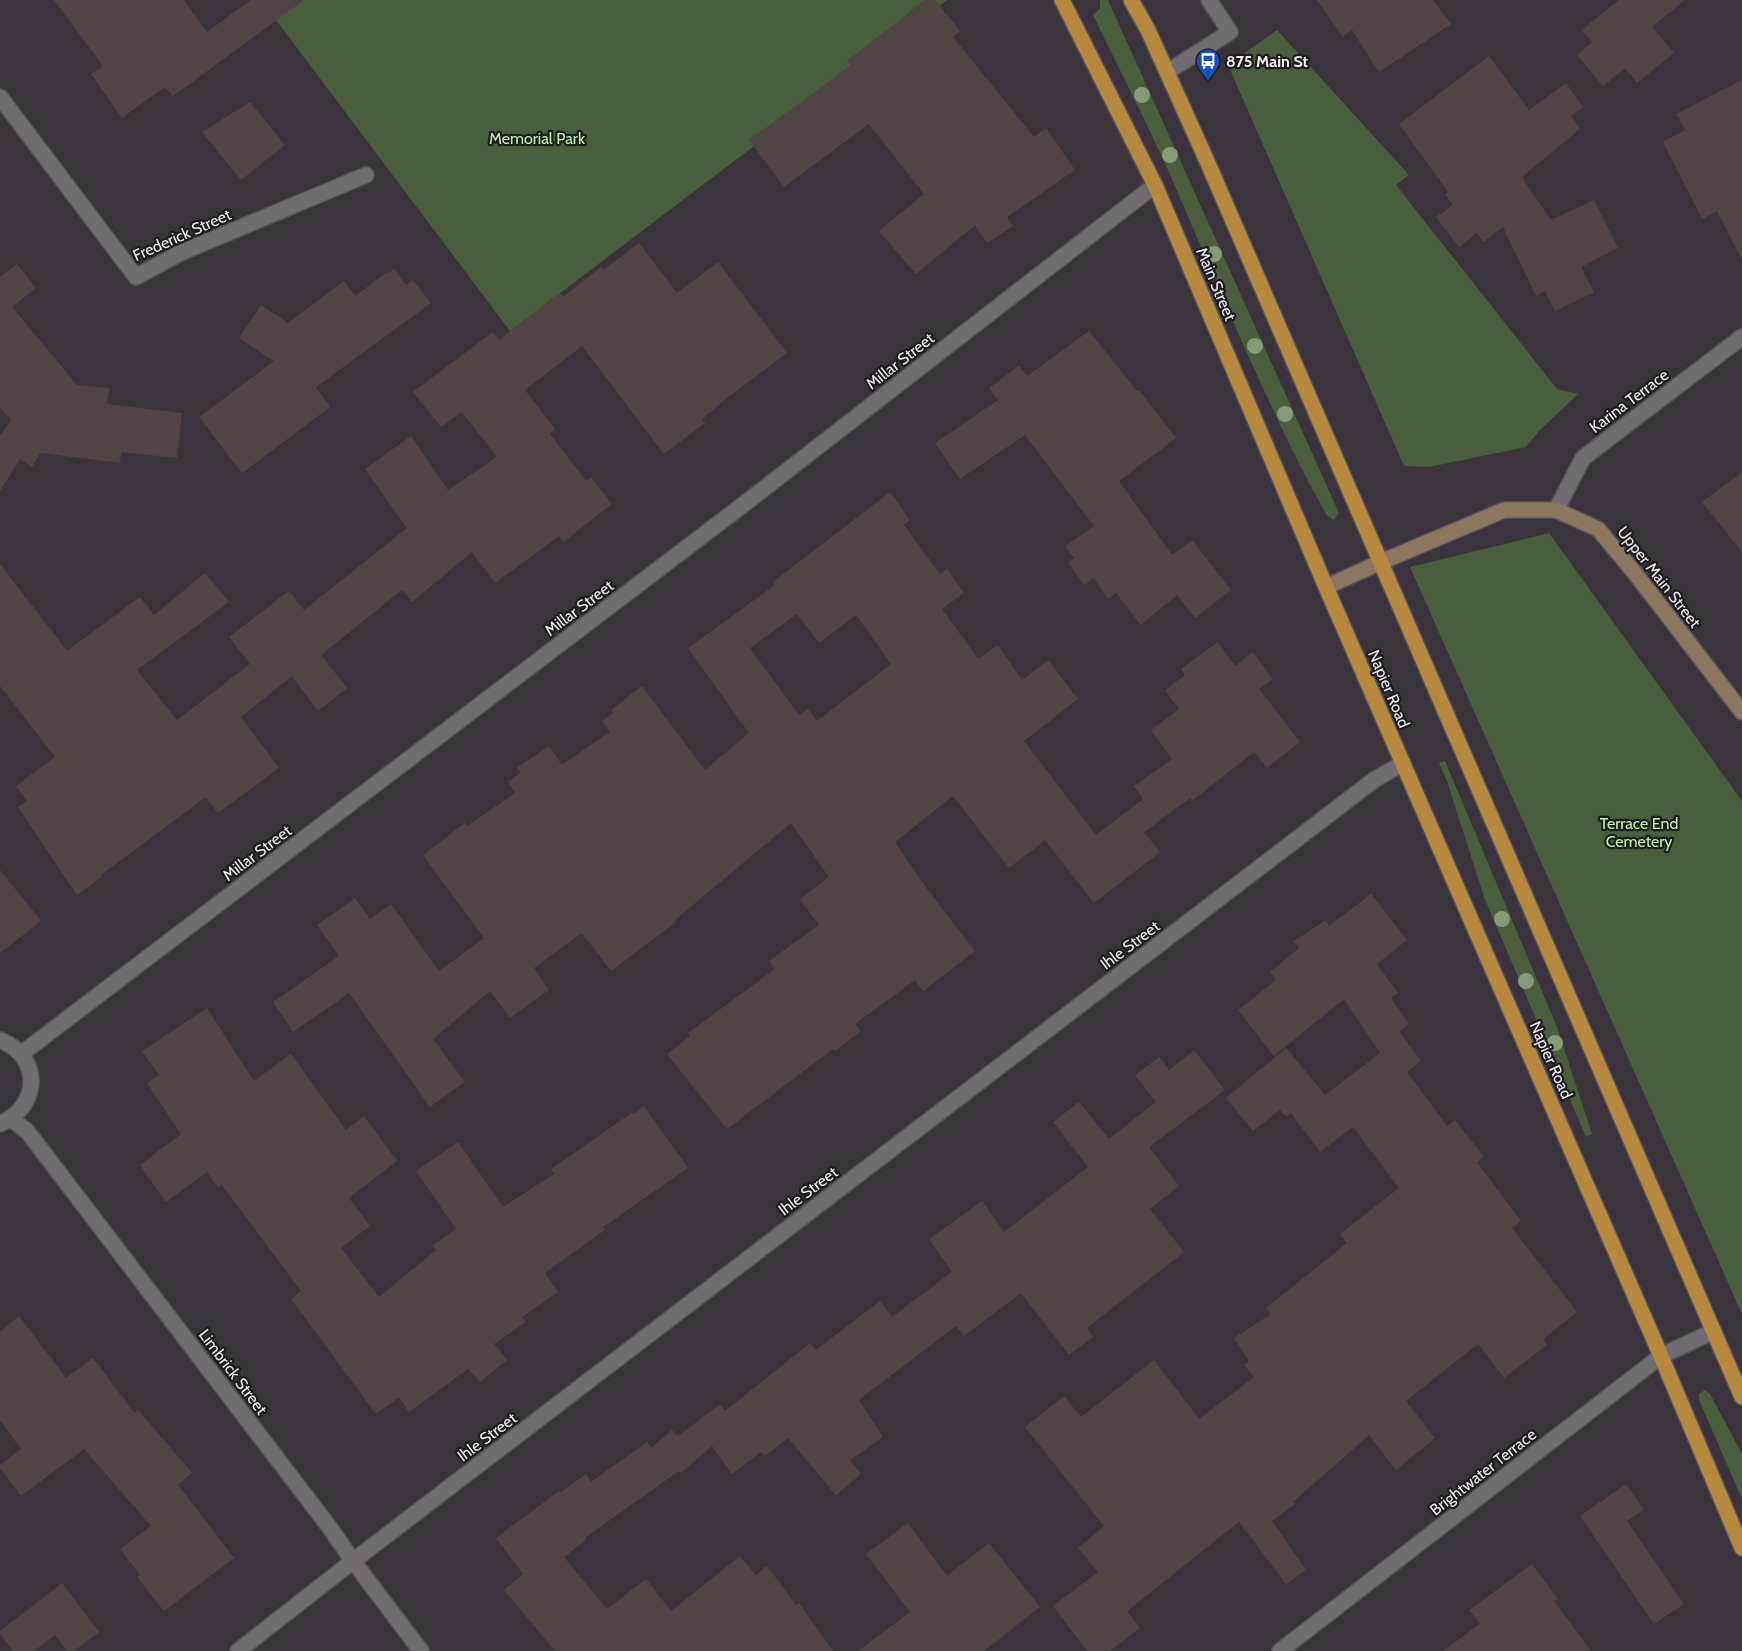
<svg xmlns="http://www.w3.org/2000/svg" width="1742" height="1651" font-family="Cabin,sans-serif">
	<rect width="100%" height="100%" fill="#3a333b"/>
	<g fill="#4a5d3d">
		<path d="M 261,0 L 947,0 L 510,331 Z"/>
		<path d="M 1100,0 L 1108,0 L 1339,513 L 1334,520 L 1327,516 C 1267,408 1221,292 1172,179 C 1147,123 1119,69 1093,15 L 1100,9 Z"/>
		<path d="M 1277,30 L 1409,175 L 1396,185 L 1557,389 L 1578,394 L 1540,430 L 1526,447 L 1429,467 L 1404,466 L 1228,65 Z"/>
		<path d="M 1549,533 L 1742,801 L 1742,1314 L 1410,567 Z"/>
		<path d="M 1445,761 L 1557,1027 L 1592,1134 L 1586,1137 L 1484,897 L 1447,781 L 1439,763 Z"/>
		<path d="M 1705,1390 L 1710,1394 L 1742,1454 L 1742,1499 L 1699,1400 L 1699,1394 Z"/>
	</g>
	<g fill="#504544" fill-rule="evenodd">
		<path d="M 54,0 L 184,0 L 207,32 L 251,0 L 304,0 L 173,96 L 165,87 L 122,118 L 91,74 L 103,66 Z"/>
		<path d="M 925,0 L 935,0 L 960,31 L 953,37 L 1034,137 L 1046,128 L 1075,170 L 1007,217 L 1013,226 L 987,243 L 975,225 L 916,274 L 879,231 L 924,194 L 869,124 L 784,187 L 749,140 L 851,65 L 847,61 Z"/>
		<path d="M 1317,0 L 1433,0 L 1451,24 L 1379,72 L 1352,30 L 1343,37 Z"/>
		<path d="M 1619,0 L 1685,0 L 1652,27 L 1674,53 L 1637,83 L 1625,68 L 1603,86 L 1577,55 L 1592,42 L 1582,30 Z"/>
		<path d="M 1489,56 L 1529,110 L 1566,83 L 1583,107 L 1571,116 L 1580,129 L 1523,176 L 1523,179 L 1551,220 L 1594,200 L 1618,248 L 1581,267 L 1594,292 L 1555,311 L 1545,291 L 1536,296 L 1503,227 L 1483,242 L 1477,233 L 1459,247 L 1436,217 L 1453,205 L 1445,194 L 1448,192 L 1399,124 Z"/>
		<path d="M 1742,80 L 1742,260 L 1717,211 L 1702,219 L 1663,142 L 1685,130 L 1676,114 Z"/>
		<path d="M 250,102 L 285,145 L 241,180 L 202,132 Z"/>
		<path d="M 639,243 L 677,293 L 718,262 L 787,353 L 727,398 L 702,419 L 705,423 L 664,454 L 582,346 L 525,390 L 555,429 L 550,434 L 586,481 L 591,477 L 612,504 L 563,542 L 559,536 L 495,583 L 472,552 L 412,602 L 402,590 L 321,655 L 347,688 L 318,711 L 292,676 L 241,717 L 279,768 L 218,813 L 206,797 L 101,875 L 102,877 L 77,895 L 18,807 L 27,801 L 16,786 L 55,757 L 0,686 L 0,564 L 67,651 L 140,597 L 154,615 L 205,573 L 229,602 L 137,670 L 177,720 L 250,664 L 229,637 L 289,591 L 304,610 L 407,528 L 365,469 L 411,436 L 448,490 L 497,457 L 462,412 L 441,427 L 413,392 L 493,332 L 499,340 L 559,293 L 563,297 L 601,267 L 603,270 Z"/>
		<path d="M 17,264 L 36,288 L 12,307 L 77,385 L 109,388 L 107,404 L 182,413 L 177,458 L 121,452 L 120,463 L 40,453 L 32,467 L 20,459 L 0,491 L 0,436 L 11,420 L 0,408 L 0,277 Z"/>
		<path d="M 394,269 L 406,285 L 413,280 L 431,303 L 316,387 L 330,407 L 242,473 L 199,417 L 274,361 L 239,338 L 261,305 L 288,323 L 344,281 L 355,296 L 387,272 L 389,273 Z"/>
		<path d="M 1089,331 L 1137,391 L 1139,390 L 1176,438 L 1119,481 L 1172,555 L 1192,540 L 1231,590 L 1195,618 L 1177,595 L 1141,625 L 1116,593 L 1108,599 L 1094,578 L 1084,585 L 1068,562 L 1074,558 L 1065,546 L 1094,526 L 1025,435 L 960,479 L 935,443 L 998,400 L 989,388 L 1019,366 L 1027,376 Z"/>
		<path d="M 1742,472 L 1742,552 L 1702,502 Z"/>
		<path d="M 890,492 L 910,520 L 904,525 L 940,574 L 947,569 L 964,593 L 942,609 L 978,659 L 998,645 L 1022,680 L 1048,660 L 1078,699 L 1024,741 L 1096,835 L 1143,799 L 1134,786 L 1172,759 L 1151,730 L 1179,709 L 1165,690 L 1185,675 L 1181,669 L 1218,642 L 1235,666 L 1253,652 L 1273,679 L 1259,689 L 1300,742 L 1267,768 L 1254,752 L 1192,801 L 1190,798 L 1144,832 L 1160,852 L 1094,903 L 1045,840 L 1009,868 L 953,796 L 895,842 L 927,889 L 975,951 L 923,991 L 915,980 L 855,1024 L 861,1031 L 835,1051 L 833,1049 L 727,1129 L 667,1054 L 690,1036 L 688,1033 L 775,969 L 769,961 L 819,925 L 800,899 L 829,877 L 791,823 L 675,920 L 676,922 L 611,971 L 582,933 L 534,968 L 549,990 L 510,1018 L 490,991 L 433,1039 L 465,1082 L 430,1107 L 349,993 L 293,1032 L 273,1002 L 339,956 L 317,925 L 355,898 L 370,919 L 391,904 L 439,971 L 484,938 L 423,855 L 465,823 L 467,826 L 515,793 L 508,782 L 521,772 L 517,768 L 549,746 L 562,765 L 610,732 L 602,721 L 613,713 L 611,710 L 642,686 L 705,770 L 749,733 L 688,648 L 775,585 L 773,582 ZM 797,614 L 819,643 L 856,615 L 891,664 L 817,721 L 808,709 L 799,715 L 750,648 Z"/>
		<path d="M 0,870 L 41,921 L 0,953 Z"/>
		<path d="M 1371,894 L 1407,940 L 1377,964 L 1398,993 L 1391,998 L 1409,1024 L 1399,1031 L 1421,1061 L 1407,1072 L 1447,1126 L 1455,1120 L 1484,1157 L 1477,1162 L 1521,1221 L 1512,1228 L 1577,1312 L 1543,1339 L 1547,1345 L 1504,1378 L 1478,1344 L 1406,1401 L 1435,1438 L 1396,1470 L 1369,1435 L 1293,1502 L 1295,1504 L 1272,1521 L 1306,1570 L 1286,1584 L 1239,1522 L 1127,1611 L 1140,1628 L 1110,1651 L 1087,1651 L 1053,1606 L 1098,1572 L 1078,1548 L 1104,1526 L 1025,1427 L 1064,1396 L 1081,1417 L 1154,1360 L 1199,1419 L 1254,1377 L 1244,1365 L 1249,1361 L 1234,1338 L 1271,1314 L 1266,1308 L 1347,1243 L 1340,1234 L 1399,1188 L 1353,1127 L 1320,1152 L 1291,1113 L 1286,1117 L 1280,1110 L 1253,1131 L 1226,1098 L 1286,1048 L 1325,1095 L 1380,1053 L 1344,999 L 1274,1056 L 1238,1010 L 1276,980 L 1270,972 L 1299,948 L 1294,941 L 1326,920 L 1329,926 Z"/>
		<path d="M 207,1008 L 254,1081 L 291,1054 L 346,1130 L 364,1116 L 397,1161 L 349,1198 L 370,1226 L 341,1248 L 379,1297 L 436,1250 L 433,1245 L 456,1229 L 416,1171 L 458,1142 L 503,1207 L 554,1174 L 551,1169 L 633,1112 L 634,1114 L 644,1106 L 688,1168 L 603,1227 L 605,1230 L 545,1273 L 558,1292 L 522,1317 L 526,1322 L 494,1344 L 507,1360 L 480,1382 L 468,1369 L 409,1412 L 399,1397 L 376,1414 L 291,1299 L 301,1291 L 222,1185 L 218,1188 L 207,1172 L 166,1202 L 140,1165 L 181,1134 L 147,1083 L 159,1075 L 142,1051 Z"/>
		<path d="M 1194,1050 L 1225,1090 L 1149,1147 L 1179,1186 L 1150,1209 L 1184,1252 L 1087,1328 L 1093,1337 L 1069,1355 L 1021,1293 L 964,1336 L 956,1326 L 859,1400 L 883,1437 L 850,1460 L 861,1474 L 836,1495 L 788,1438 L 765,1456 L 761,1452 L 732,1474 L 712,1446 L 681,1473 L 679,1471 L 585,1538 L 586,1540 L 564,1557 L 607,1609 L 646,1579 L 671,1611 L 740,1556 L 756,1575 L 767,1566 L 796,1605 L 799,1603 L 833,1651 L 555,1651 L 504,1590 L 523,1574 L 496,1538 L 559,1491 L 560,1493 L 586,1474 L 591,1482 L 647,1442 L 651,1448 L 672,1430 L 678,1436 L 720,1404 L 725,1411 L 810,1343 L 816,1350 L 880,1301 L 892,1317 L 952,1272 L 929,1239 L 982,1201 L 1004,1232 L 1088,1167 L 1053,1122 L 1079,1102 L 1109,1139 L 1156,1102 L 1135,1075 L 1159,1057 L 1169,1070 Z"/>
		<path d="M 19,1316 L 66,1378 L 93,1358 L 134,1413 L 138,1410 L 192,1473 L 178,1485 L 234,1558 L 164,1611 L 137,1577 L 140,1575 L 120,1549 L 151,1526 L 84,1449 L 21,1496 L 0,1468 L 0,1465 L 21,1449 L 0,1420 L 0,1332 Z"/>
		<path d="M 1626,1484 L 1644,1510 L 1627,1521 L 1684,1604 L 1654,1624 L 1580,1516 Z"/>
		<path d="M 908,1523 L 947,1576 L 989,1543 L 1040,1607 L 984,1651 L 858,1651 L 910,1612 L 866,1554 Z"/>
		<path d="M 1532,1564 L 1558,1599 L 1554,1601 L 1591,1651 L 1443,1651 L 1480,1624 L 1469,1610 Z"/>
		<path d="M 62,1583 L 99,1632 L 74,1651 L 67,1651 L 55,1635 L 34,1651 L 13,1651 L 0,1634 L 0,1631 Z"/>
	</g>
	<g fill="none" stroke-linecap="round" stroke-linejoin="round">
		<defs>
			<path id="service" d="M 1167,72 L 1230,32 L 1209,0"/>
			<g id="minor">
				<path d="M 0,97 L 136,277 L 180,253 L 366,175"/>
				<path d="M 1556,510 L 1583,458 L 1742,337"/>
				<path d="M 0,1040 C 42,1057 41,1106 0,1124"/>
				<path d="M 21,1054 L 748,501 L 1155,185"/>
				<path d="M 11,1119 L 27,1131 L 330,1528 L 353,1561 L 421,1651"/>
				<path d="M 238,1651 L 353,1561 L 1374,780 L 1403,763"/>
				<path d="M 1280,1651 L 1661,1356 L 1714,1331"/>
			</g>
			<path id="secondary" d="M 1326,587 L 1381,562 L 1504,510 L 1556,510 L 1598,529 L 1634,572 L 1742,712"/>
			<g id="trunk">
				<path d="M 1062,0 L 1155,185 L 1326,587 L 1661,1356 L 1742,1548"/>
				<path d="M 1131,0 L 1148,30 L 1207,161 L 1742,1397"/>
			</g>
		</defs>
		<use href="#service" stroke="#575158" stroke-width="18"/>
		<use href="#minor" stroke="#575158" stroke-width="18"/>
		<use href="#secondary" stroke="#575158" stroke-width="18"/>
		<use href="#trunk" stroke="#575158" stroke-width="18"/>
		<use href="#service" stroke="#736b73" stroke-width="15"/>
		<use href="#minor" stroke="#736b73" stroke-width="15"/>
		<use href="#secondary" stroke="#8c7660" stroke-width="15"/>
		<use href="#trunk" stroke="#b68840" stroke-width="15"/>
	</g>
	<g fill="#869a78">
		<circle cx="1142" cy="95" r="8"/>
		<circle cx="1170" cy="155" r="8"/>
		<circle cx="1214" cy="254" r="8"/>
		<circle cx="1255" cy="346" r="8"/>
		<circle cx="1285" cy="414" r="8"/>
		<circle cx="1502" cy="919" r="8"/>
		<circle cx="1526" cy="981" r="8"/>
		<circle cx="1555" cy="1043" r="8"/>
	</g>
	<defs>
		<symbol id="bus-pin" viewBox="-11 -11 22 30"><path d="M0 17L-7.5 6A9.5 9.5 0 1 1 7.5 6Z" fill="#1a4fb4" stroke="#1f1c20"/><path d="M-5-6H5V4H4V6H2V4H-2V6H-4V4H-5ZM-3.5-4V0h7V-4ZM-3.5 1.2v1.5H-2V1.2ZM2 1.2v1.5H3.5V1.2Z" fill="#fff"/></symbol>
	</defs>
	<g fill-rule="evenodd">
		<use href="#bus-pin" x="1194" y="47" width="28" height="38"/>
	</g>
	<g text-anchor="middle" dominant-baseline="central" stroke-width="4.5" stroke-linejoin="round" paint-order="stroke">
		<g font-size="16" font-weight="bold" fill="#f0ecf0" stroke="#1f1c20" text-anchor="start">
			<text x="1226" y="61">875 Main St</text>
		</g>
		<g font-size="16" fill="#c4efa9" stroke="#1f1c20">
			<text x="537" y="138">Memorial Park</text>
			<text x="1639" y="823">Terrace End<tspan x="1639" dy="18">Cemetery</tspan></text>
		</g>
		<g font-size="16" fill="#f0ecf0" stroke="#1f1c20">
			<text transform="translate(182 235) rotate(-24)">Frederick Street</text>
			<text transform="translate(1216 284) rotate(67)">Main Street</text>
			<text transform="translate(900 361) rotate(-38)">Millar Street</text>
			<text transform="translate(1629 401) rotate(-37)">Karina Terrace</text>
			<text transform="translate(1659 577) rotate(52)">Upper Main Street</text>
			<text transform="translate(579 608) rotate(-37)">Millar Street</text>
			<text transform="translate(1389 689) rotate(67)">Napier Road</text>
			<text transform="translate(257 853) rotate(-37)">Millar Street</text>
			<text transform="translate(1130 945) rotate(-37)">Ihle Street</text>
			<text transform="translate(1551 1060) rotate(66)">Napier Road</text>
			<text transform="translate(808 1191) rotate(-37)">Ihle Street</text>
			<text transform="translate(233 1372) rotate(53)">Limbrick Street</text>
			<text transform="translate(487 1437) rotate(-37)">Ihle Street</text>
			<text transform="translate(1483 1472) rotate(-38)">Brightwater Terrace</text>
		</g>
	</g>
</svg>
